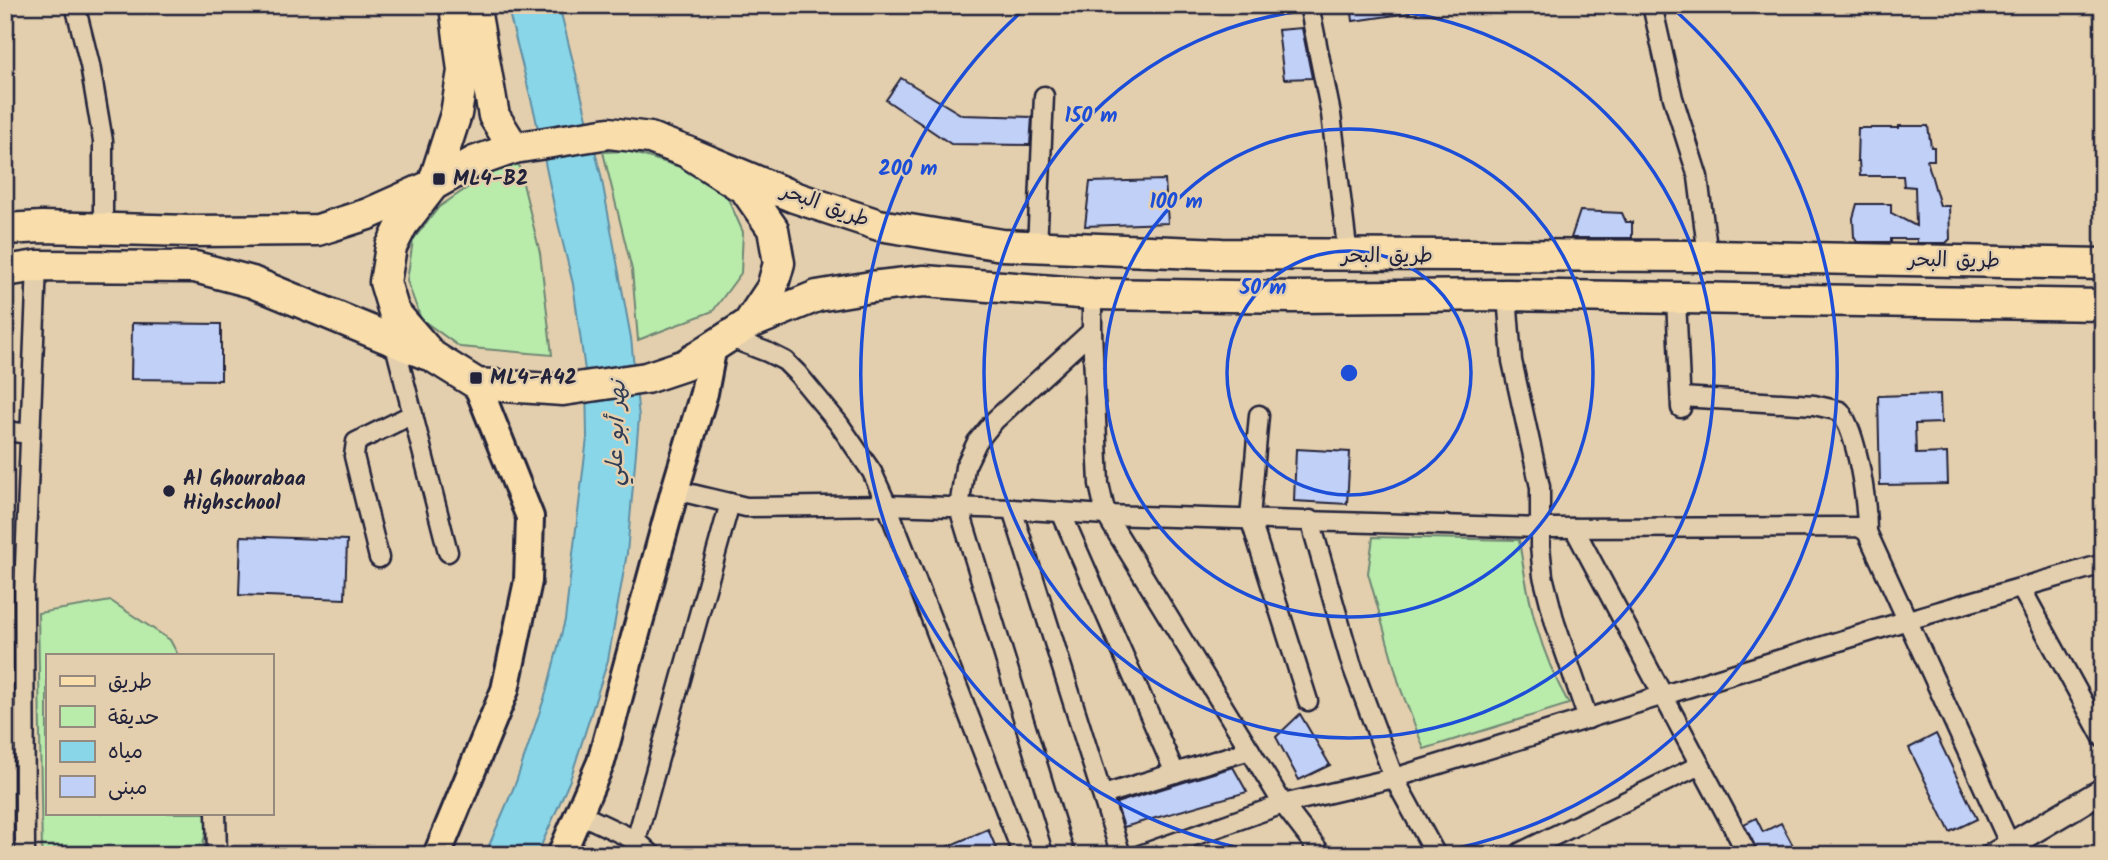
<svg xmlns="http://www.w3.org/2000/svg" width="2108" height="860" font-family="Kalam,'Playpen Sans Arabic',sans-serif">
	<rect width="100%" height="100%" fill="#e3cfad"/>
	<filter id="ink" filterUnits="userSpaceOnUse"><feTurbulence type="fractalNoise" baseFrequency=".0143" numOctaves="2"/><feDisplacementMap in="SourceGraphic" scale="14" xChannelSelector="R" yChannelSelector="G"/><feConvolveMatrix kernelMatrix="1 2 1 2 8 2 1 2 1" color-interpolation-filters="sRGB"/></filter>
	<g filter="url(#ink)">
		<g fill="#b9ebab" stroke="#6e8673" stroke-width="2">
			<path d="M 627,151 L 691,170 L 726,194 L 743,232 L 741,273 L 713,311 L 638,340 L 632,270 L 603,152 Z"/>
			<path d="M 518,163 L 540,253 L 552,355 L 460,347 L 421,319 L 407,281 L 413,240 L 439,207 L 495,169 Z"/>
			<path d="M 1373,537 L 1519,540 C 1528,601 1539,651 1569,704 L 1424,749 L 1400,687 L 1368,573 Z"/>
			<path d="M 111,601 L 170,640 L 178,655 L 47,655 L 47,813 L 211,813 L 203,843 L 210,855 L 42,855 L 38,613 Z"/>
		</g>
		<path fill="#89d6e8" stroke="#608ea3" stroke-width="2" d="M 507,5 L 559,5 L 601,175 L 631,338 L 639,418 L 627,553 L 608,660 L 570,780 L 537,855 L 485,855 L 516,782 L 546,693 L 565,620 L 587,438 L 586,378 L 573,284 L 556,215 L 535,115 Z"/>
		<g fill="#c1d0f7" stroke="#22223b" stroke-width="2">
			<path d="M 1351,5 L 1409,5 L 1410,13 L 1353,21 Z"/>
			<path d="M 1302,28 L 1312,78 L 1284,79 L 1278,30 Z"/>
			<path d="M 901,78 L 962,115 L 1032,117 L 1030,145 L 951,144 L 886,100 Z"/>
			<path d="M 1899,126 L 1928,126 L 1931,147 L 1934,147 L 1934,160 L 1927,160 L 1940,206 L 1949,206 L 1950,239 L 1946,243 L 1917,243 L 1917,239 L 1891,239 L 1891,242 L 1857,242 L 1854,237 L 1853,218 L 1857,204 L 1891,204 L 1891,213 L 1916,226 L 1915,187 L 1904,186 L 1903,176 L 1860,176 L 1859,161 L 1857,161 L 1858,128 L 1899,128 Z"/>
			<path d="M 1165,180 L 1168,223 L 1085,226 L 1090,182 Z"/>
			<path d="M 1580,211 L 1622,213 L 1626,222 L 1632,222 L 1632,238 L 1571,238 Z"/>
			<path d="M 132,323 L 221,324 L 221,380 L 131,379 Z"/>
			<path d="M 1940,394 L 1941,423 L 1915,424 L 1916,454 L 1947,453 L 1948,484 L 1880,485 L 1878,396 Z"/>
			<path d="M 1296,449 L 1350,452 L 1347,504 L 1294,501 Z"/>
			<path d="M 241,536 L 347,540 L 345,599 L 239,595 Z"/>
			<path d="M 1300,714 L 1330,765 L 1299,780 L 1276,737 Z"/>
			<path d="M 1936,734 L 1977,819 L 1950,832 L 1909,748 Z"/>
			<path d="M 1233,767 L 1247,792 L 1124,827 L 1116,803 Z"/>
			<path d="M 1756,818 L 1763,832 L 1781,823 L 1798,855 L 1759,855 L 1744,824 Z"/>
			<path d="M 988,829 L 999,855 L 928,855 Z"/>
		</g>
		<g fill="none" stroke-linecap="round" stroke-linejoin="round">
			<defs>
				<g id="street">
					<path d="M 75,5 L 90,65 L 103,141 L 103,229"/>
					<path d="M 1309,5 L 1331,114 L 1348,256"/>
					<path d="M 1652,5 L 1673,98 L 1698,177 L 1708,256"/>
					<path d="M 1037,247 L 1044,96"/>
					<path d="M 1092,294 L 1092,331 L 1099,484 L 1106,515 L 1283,804 L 1322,855"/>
					<path d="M 1507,295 L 1512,361 L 1540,487 L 1540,546 L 1543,576 L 1555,623 L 1588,719"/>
					<path d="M 1676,299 L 1681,408"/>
					<path d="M 728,337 L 767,352 L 785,361 L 797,373 L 839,424 L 872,472 L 887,505 L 1023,855"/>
					<path d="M 394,341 L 448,552"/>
					<path d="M 1681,397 L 1814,405 L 1840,411 C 1858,435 1867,502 1867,532"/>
					<path d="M 1259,415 L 1250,518 L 1308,701"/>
					<path d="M 5,431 L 30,434"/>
					<path d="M 675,490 L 746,507 L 887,505 L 1012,509 L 1106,515 L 1541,528 L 1859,527 L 1867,532 L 2010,845"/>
					<path d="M 1012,509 L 1121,855"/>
					<path d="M 1061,512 L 1175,773"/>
					<path d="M 1310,520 L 1351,663 L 1394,778 L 1436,855"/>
					<path d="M 1574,528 L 1748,855"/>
					<path d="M 379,558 L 354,456 L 356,442 L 413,414"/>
					<path d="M 2021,588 L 2103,738"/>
					<path d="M 1103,795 L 1250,750"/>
					<path d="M 216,813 L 217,855"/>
					<path d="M 580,814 L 637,841 L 652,855"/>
					<path d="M 1521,852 L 1700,765"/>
					<path d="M 25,855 L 24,589 L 37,266"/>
					<path d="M 632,855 L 730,503"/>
					<path d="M 1065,855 L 959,508 L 965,467 L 977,442 L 995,420 L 1092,331"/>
					<path d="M 1140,855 L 1283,804 L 1394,778 L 1908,620 L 2103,564"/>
				</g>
				<path id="secondary" d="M 1993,855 L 2103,790"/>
				<g id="primary">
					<path d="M 437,855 L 505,690 L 528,581 L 530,517 L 477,384"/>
					<path d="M 561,855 L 601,762 L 675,490 L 704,393 L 713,346"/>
				</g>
				<g id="highway">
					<path d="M 475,9 L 494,116 L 514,148"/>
					<path d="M 609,133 L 650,138 L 687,152 L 745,189 L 773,229 L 779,263 L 772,288 L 748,324 L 685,365 L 646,378 L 563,390 L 477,384 L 432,356 L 394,312 L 385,282 L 391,247 L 402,225 L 433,185 L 474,162 L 514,148 Z"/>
					<path d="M 687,152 L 794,197 L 879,225 L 1002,245 L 1222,254 L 1708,256 L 2103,264"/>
					<path d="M 5,229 L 42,227 L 189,231 L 318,230 L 368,214 L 433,185 L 456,114 L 463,71 L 455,5"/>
					<path d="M 5,271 L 37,266 L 195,267 L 252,282 L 426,354"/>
					<path d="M 748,324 L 817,296 L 871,287 L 924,281 L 1092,294 L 1292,297 L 1507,295 L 2103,305"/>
				</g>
			</defs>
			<use href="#street" stroke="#22223b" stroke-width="23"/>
			<use href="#secondary" stroke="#22223b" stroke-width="28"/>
			<use href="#primary" stroke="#22223b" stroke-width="32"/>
			<use href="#highway" stroke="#22223b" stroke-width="35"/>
			<use href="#street" stroke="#e3cfad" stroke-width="18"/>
			<use href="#secondary" stroke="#e3cfad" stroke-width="23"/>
			<use href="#primary" stroke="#f9deab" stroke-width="26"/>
			<use href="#highway" stroke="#f9deab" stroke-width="30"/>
		</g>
	</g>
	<g fill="none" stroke="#1d4ed8" stroke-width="3.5">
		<circle cx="1349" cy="373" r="122"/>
		<circle cx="1349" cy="373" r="244"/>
		<circle cx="1349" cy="373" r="365"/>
		<path d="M1277 855A487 487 0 0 1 1029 5M1669 5A487 487 0 0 1 1421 855"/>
	</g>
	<g fill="#22223b" stroke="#e3cfad" stroke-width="2.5">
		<rect x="432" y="172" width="14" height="14" rx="3.5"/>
		<rect x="469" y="371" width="14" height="14" rx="3.5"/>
		<circle cx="169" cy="491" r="7"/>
	</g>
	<g text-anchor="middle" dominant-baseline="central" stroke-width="5" stroke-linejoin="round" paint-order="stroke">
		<g font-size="21" font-weight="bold" fill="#22223b" stroke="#e3cfad" text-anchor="start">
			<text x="453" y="179">ML4-B2</text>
			<text x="490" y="378">ML4-A42</text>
			<text x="183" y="479">Al Ghourabaa<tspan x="183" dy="24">Highschool</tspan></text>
		</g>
		<g font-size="21" fill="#22223b" stroke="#e3cfad">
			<text transform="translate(825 206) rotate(20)">طريق البحر</text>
			<text x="1387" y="256">طريق البحر</text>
			<text transform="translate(1954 261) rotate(1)">طريق البحر</text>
		</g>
		<g font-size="23" font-style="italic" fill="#313d55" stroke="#e3cfad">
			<text transform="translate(617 433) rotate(-88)">نهر أبو علي</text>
		</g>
	</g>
	<circle cx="1349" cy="373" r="10" fill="#1d4ed8" stroke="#e3cfad" stroke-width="3.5"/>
	<g font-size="21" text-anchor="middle" font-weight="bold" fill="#1d4ed8" stroke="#e3cfad" stroke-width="5" stroke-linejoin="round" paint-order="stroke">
		<text x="1091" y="122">150 m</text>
		<text x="908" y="175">200 m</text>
		<text x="1176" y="208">100 m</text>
		<text x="1263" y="294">50 m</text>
	</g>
	<rect width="2108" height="860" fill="none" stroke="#e3cfad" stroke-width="28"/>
	<rect x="14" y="14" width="2080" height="832" fill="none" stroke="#22223b" stroke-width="2.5" filter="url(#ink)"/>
	<rect x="46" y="654" width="228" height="161" fill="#e3cfad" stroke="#968a7f" stroke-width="2"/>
	<rect x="60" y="676" width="35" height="10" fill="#f9deab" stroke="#968a7f" stroke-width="2"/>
	<text x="108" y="688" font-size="21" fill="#22223b">طريق</text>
	<rect x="60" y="706" width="35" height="21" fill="#b9ebab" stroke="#968a7f" stroke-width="2"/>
	<text x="108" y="724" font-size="21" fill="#22223b">حديقة</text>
	<rect x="60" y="741" width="35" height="21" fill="#89d6e8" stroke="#968a7f" stroke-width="2"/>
	<text x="108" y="758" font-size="21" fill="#22223b">مياه</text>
	<rect x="60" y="776" width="35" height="21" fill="#c1d0f7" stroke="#968a7f" stroke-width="2"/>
	<text x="108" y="794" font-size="21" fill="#22223b">مبنى</text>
</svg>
